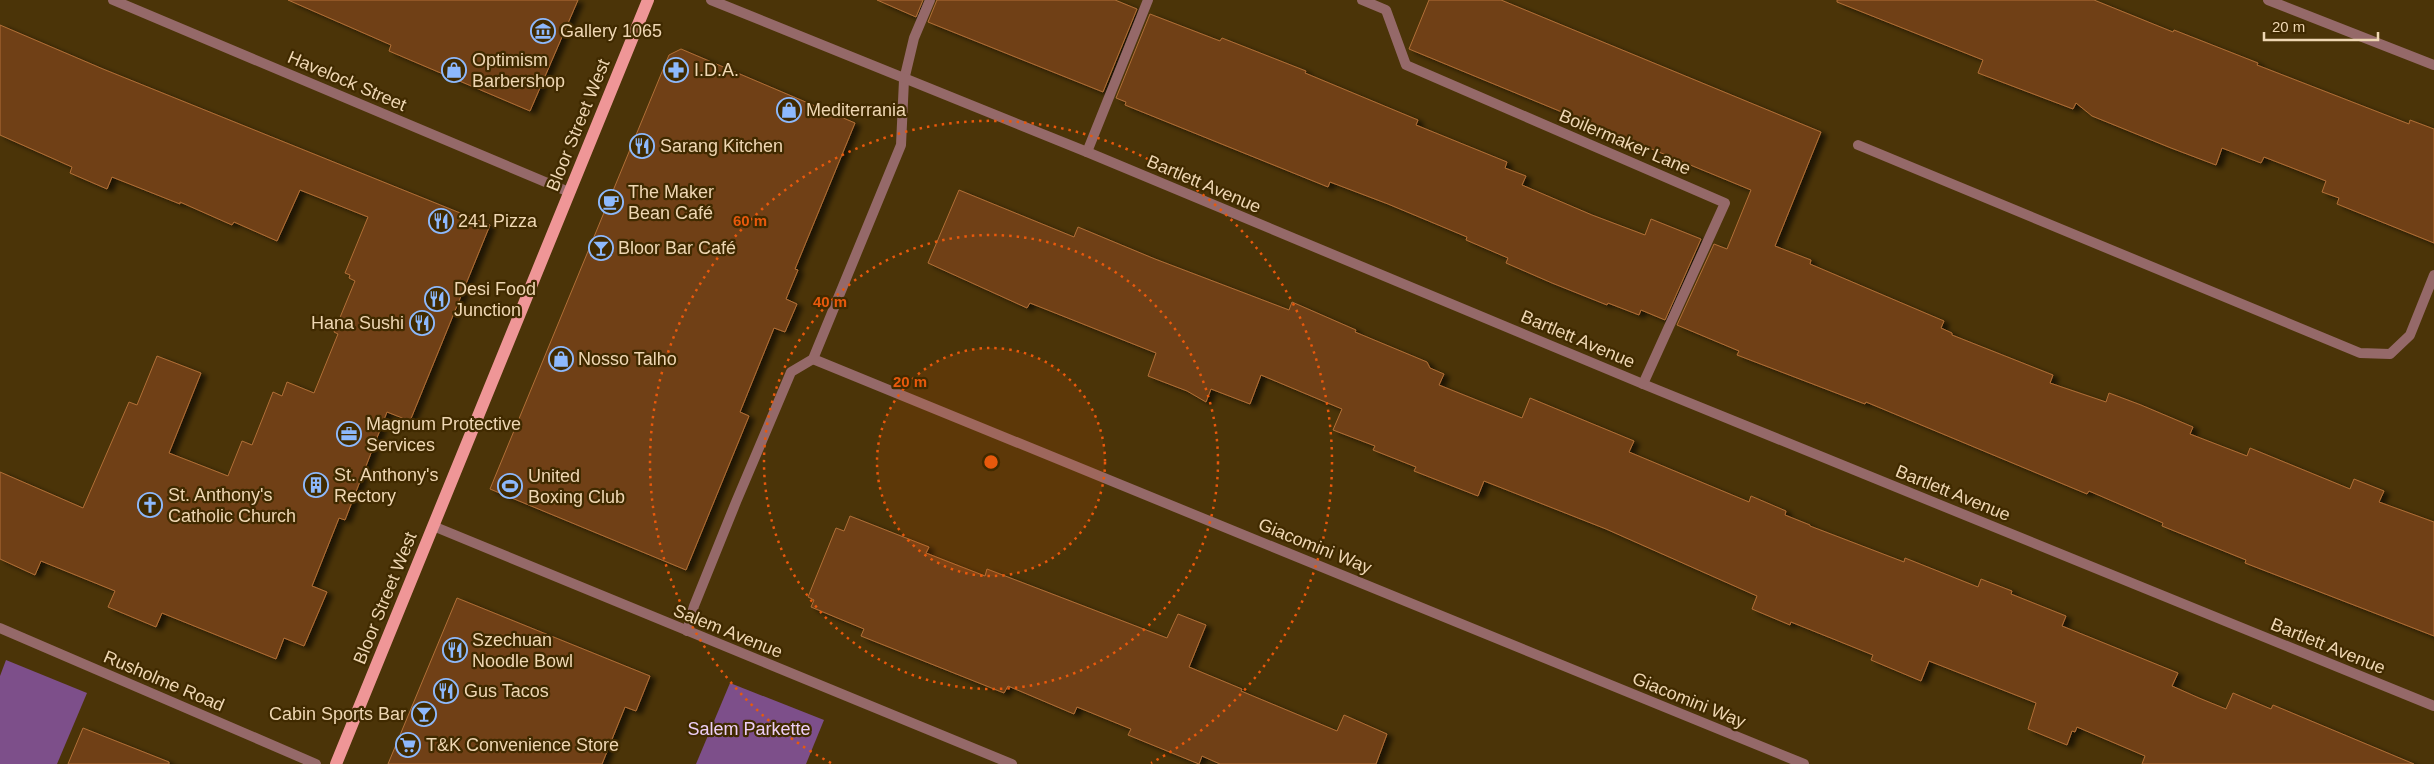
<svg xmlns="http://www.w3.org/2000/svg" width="2434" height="764" font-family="Helvetica,sans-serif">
	<defs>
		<filter id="shadow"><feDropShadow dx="5.5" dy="3" stdDeviation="2.5" flood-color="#0009"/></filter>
	</defs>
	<rect width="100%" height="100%" fill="#4b3408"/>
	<g fill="#7d4f8a">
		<path d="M 6,660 L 87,693 L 57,764 L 0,764 L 0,676 Z"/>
		<path d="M 730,683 L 824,720 L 806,764 L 696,764 Z"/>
	</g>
	<g fill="#704014" stroke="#b16f38" filter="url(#shadow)">
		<path d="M 288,0 L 578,0 L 530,111 L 389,51 L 391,45 Z"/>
		<path d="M 877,0 L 923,0 L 916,17 Z"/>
		<path d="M 937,0 L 1115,0 L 1137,9 L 1103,92 L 928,22 Z"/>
		<path d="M 1429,0 L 1501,0 L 1821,132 L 1775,246 L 1811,260 L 1810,264 L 1944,321 L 1941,328 L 1952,333 L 1952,335 L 2053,375 L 2050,383 L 2106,402 L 2109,393 L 2141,405 L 2193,427 L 2190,434 L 2247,456 L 2250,448 L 2350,489 L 2354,479 L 2384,491 L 2379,502 L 2434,522 L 2434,636 L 2245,563 L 2246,560 L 2162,526 L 2163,523 L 2089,491 L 2087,494 L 1866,402 L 1865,404 L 1737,355 L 1739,351 L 1677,325 L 1714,244 L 1727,249 L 1751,190 L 1409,49 Z"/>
		<path d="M 1837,0 L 2094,0 L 2173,32 L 2174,30 L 2258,63 L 2257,65 L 2409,124 L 2410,120 L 2434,129 L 2434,243 L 2337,204 L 2339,198 L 2322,192 L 2326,181 L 2264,157 L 2261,163 L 2222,148 L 2216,165 L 2171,148 L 2092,116 L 2076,103 L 2073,109 L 1978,73 L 1983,60 L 1837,2 Z"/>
		<path d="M 1150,14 L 1220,41 L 1222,38 L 1306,71 L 1305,73 L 1418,120 L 1416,125 L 1507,162 L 1505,168 L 1526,176 L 1522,185 L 1592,215 L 1645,235 L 1651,219 L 1701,239 L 1665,320 L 1641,310 L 1639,315 L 1608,303 L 1607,305 L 1552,283 L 1506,263 L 1508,258 L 1466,240 L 1467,237 L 1388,204 L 1330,182 L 1328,187 L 1125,105 L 1126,102 L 1116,98 Z"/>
		<path d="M 0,25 L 103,69 L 490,225 L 410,421 L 387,412 L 345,520 L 339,518 L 312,586 L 327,592 L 304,646 L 284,638 L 276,659 L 162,613 L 156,627 L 108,607 L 115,591 L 41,561 L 35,575 L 0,559 L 0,472 L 83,508 L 129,402 L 137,405 L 157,356 L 201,373 L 169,453 L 228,476 L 242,441 L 252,445 L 273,392 L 282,396 L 287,382 L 314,393 L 338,334 L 334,332 L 355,281 L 349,278 L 350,275 L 345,273 L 368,217 L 300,190 L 277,241 L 234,222 L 232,225 L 180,202 L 180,204 L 112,177 L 107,189 L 70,173 L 72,167 L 0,135 Z"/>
		<path d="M 681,49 L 855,123 L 795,269 L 798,270 L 786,299 L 797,304 L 785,332 L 774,328 L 740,412 L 749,416 L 686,570 L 490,489 L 669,55 Z"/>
		<path d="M 959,190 L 1074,237 L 1078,227 L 1155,259 L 1289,310 L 1292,302 L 1356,330 L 1355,332 L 1427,362 L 1430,368 L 1444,374 L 1439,385 L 1479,401 L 1522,418 L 1530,398 L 1634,441 L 1629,452 L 1749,502 L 1751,496 L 1786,511 L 1785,515 L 1810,525 L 1810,526 L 1904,562 L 1905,558 L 1978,587 L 1981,579 L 2012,591 L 2011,594 L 2066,616 L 2062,626 L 2178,673 L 2172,686 L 2199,698 L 2226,709 L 2233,693 L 2271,709 L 2273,705 L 2414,764 L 2142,764 L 2145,756 L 2077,727 L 2075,732 L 2072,731 L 2067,745 L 2028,729 L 2036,703 L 1929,661 L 1921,681 L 1871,660 L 1873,655 L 1791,622 L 1790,625 L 1752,609 L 1757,596 L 1606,529 L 1484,481 L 1478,496 L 1414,471 L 1416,467 L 1373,450 L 1375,446 L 1333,430 L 1342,409 L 1261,375 L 1250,404 L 1211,389 L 1206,402 L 1187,391 L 1148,376 L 1156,353 L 1030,303 L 1027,308 L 928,263 Z"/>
		<path d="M 850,516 L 929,547 L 926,553 L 985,576 L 987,569 L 1167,638 L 1178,614 L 1206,625 L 1189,667 L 1242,689 L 1241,691 L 1337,731 L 1344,715 L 1387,734 L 1376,764 L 1220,764 L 1202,756 L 1199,764 L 1128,735 L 1131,729 L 1077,707 L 1074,714 L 1008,686 L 1004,693 L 861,636 L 864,629 L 811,607 L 814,600 L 808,597 L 836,528 L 844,531 Z"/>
		<path d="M 457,598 L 650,676 L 636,711 L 625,707 L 602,764 L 388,764 Z"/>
		<path d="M 83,728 L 169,762 L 169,764 L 68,764 Z"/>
	</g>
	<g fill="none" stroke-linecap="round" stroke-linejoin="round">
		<g stroke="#956969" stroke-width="10">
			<path d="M 1362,0 L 1386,10 L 1406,65 L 1725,203 L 1643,384"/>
			<path d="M 1858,145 L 2360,353 L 2390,354 L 2410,335 L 2434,275"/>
			<path d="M 1087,152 L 1148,0"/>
			<path d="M 813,359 L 1804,764"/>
			<path d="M 687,631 L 694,606 L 736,502 L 791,372 L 813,359 L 901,145 L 904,80 L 914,38 L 930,0"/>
		</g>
		<g stroke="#956969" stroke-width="10">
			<path d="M 113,0 L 569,192"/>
			<path d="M 711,0 L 1087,152 L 1643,384 L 2434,706"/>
			<path d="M 2268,0 L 2434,65"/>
			<path d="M 433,526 L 1012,764"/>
			<path d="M 0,628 L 316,764"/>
		</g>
		<path stroke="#ef9697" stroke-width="12" d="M 336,764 L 648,0"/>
	</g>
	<circle cx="991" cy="462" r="114" fill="#e8590c" fill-opacity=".12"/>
	<g fill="none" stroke="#e8590c" stroke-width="2.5" stroke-dasharray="2.5 5">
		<circle cx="991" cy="462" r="114"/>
		<circle cx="991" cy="462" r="227"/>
		<path d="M831 763A341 341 0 1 1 1151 763"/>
	</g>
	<defs>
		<symbol id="museum-ring" viewBox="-11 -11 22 22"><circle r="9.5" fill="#402a00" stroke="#8db9fc" stroke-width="1.5"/><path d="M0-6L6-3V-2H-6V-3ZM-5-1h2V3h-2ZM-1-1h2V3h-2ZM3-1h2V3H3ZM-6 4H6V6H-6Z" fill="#8db9fc"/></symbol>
		<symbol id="shop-ring" viewBox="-11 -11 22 22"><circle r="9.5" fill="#402a00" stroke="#8db9fc" stroke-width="1.5"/><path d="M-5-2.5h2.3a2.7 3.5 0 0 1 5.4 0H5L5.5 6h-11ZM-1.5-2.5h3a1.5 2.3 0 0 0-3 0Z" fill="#8db9fc"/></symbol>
		<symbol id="pharmacy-ring" viewBox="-11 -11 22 22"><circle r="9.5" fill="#402a00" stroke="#8db9fc" stroke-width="1.5"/><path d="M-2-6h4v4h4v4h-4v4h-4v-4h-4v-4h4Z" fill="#8db9fc"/></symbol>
		<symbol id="restaurant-ring" viewBox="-11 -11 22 22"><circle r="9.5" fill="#402a00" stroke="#8db9fc" stroke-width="1.5"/><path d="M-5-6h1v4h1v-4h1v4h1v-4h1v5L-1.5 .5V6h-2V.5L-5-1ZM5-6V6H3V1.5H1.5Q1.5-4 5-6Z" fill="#8db9fc"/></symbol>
		<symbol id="cafe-ring" viewBox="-11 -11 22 22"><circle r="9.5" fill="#402a00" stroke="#8db9fc" stroke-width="1.5"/><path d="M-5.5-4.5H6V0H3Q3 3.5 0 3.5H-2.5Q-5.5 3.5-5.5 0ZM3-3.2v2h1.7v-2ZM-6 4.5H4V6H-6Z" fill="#8db9fc"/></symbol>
		<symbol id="bar-ring" viewBox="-11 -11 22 22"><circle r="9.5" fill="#402a00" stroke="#8db9fc" stroke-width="1.5"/><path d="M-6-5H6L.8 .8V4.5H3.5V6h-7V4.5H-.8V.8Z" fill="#8db9fc"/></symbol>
		<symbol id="office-ring" viewBox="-11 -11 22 22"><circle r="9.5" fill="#402a00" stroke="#8db9fc" stroke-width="1.5"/><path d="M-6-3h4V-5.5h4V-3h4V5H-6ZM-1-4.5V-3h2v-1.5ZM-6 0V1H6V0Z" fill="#8db9fc"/></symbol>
		<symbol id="building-ring" viewBox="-11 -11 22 22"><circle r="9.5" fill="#402a00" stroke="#8db9fc" stroke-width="1.5"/><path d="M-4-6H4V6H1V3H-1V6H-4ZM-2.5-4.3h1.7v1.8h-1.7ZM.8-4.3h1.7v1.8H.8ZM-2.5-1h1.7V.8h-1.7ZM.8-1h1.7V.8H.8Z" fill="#8db9fc"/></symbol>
		<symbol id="stadium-ring" viewBox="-11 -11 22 22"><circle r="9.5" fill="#402a00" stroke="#8db9fc" stroke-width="1.5"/><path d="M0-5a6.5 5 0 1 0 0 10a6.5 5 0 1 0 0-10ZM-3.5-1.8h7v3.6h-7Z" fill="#8db9fc"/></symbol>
		<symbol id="church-ring" viewBox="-11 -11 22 22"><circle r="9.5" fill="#402a00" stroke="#8db9fc" stroke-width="1.5"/><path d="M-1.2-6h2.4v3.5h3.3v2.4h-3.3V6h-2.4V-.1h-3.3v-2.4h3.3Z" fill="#8db9fc"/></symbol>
		<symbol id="supermarket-ring" viewBox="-11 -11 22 22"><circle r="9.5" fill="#402a00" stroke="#8db9fc" stroke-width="1.5"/><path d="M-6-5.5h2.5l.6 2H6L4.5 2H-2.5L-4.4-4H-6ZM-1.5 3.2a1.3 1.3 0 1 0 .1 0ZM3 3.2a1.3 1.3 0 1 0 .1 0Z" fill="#8db9fc"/></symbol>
	</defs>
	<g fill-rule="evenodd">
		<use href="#museum-ring" x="529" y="17" width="28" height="28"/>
		<use href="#shop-ring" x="440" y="56" width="28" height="28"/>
		<use href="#pharmacy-ring" x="662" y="56" width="28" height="28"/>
		<use href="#shop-ring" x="775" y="96" width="28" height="28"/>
		<use href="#restaurant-ring" x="628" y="132" width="28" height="28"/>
		<use href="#cafe-ring" x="597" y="188" width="28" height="28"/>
		<use href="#restaurant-ring" x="427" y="207" width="28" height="28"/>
		<use href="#bar-ring" x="587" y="234" width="28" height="28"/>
		<use href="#restaurant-ring" x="423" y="285" width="28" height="28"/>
		<use href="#restaurant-ring" x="408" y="309" width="28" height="28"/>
		<use href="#shop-ring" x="547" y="345" width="28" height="28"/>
		<use href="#office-ring" x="335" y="420" width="28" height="28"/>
		<use href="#building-ring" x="302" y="471" width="28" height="28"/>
		<use href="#stadium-ring" x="496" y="472" width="28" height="28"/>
		<use href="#church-ring" x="136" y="491" width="28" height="28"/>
		<use href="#restaurant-ring" x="441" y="636" width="28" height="28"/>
		<use href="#restaurant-ring" x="432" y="677" width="28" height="28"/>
		<use href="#bar-ring" x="410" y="700" width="28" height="28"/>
		<use href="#supermarket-ring" x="394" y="731" width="28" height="28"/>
	</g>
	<g text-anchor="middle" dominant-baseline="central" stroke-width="4.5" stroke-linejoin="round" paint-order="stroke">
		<g font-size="18" fill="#efd7b3" stroke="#402a00" text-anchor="start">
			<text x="560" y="31">Gallery 1065</text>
			<text x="472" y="60">Optimism<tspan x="472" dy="21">Barbershop</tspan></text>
			<text x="694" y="70">I.D.A.</text>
			<text x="806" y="110">Mediterrania</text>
			<text x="660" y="146">Sarang Kitchen</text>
			<text x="628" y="192">The Maker<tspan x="628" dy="21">Bean Café</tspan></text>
			<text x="458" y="221">241 Pizza</text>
			<text x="618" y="248">Bloor Bar Café</text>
			<text x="454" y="289">Desi Food<tspan x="454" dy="21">Junction</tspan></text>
			<text x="404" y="323" text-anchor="end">Hana Sushi</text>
			<text x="578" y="359">Nosso Talho</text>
			<text x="366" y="424">Magnum Protective<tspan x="366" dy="21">Services</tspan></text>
			<text x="334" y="475">St. Anthony's<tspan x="334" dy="21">Rectory</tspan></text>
			<text x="528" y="476">United<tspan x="528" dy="21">Boxing Club</tspan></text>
			<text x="168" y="495">St. Anthony's<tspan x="168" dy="21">Catholic Church</tspan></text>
			<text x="472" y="640">Szechuan<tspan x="472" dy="21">Noodle Bowl</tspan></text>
			<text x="464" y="691">Gus Tacos</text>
			<text x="406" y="714" text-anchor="end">Cabin Sports Bar</text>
			<text x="426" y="745">T&amp;K Convenience Store</text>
		</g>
		<g font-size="18" fill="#efd7b3" stroke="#402a00">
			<text transform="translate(347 81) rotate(23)">Havelock Street</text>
			<text transform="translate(578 125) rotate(-68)">Bloor Street West</text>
			<text transform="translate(1625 142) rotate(23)">Boilermaker Lane</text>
			<text transform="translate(1204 184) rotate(23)">Bartlett Avenue</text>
			<text transform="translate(1578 339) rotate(23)">Bartlett Avenue</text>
			<text transform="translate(1953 493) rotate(22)">Bartlett Avenue</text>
			<text transform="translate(1315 546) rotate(22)">Giacomini Way</text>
			<text transform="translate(385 598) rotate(-68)">Bloor Street West</text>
			<text transform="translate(728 631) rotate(22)">Salem Avenue</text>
			<text transform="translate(2328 646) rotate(22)">Bartlett Avenue</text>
			<text transform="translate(164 681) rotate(23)">Rusholme Road</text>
			<text transform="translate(1689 700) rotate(22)">Giacomini Way</text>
		</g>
		<g font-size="18" fill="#eecff6" stroke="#402a00">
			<text x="749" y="729">Salem Parkette</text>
		</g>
	</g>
	<circle cx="991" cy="462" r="8" fill="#e8590c" stroke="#402a00" stroke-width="2.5"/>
	<g font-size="15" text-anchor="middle" font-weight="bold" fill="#e8590c" stroke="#402a00" stroke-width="4.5" stroke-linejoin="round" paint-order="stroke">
		<text x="750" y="226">60 m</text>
		<text x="830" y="307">40 m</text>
		<text x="910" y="387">20 m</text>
	</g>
	<path d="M2264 32v8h114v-8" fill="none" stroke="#efd7b3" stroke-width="2.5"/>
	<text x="2272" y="32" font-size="15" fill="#efd7b3" stroke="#402a00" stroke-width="4" paint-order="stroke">20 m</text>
</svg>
